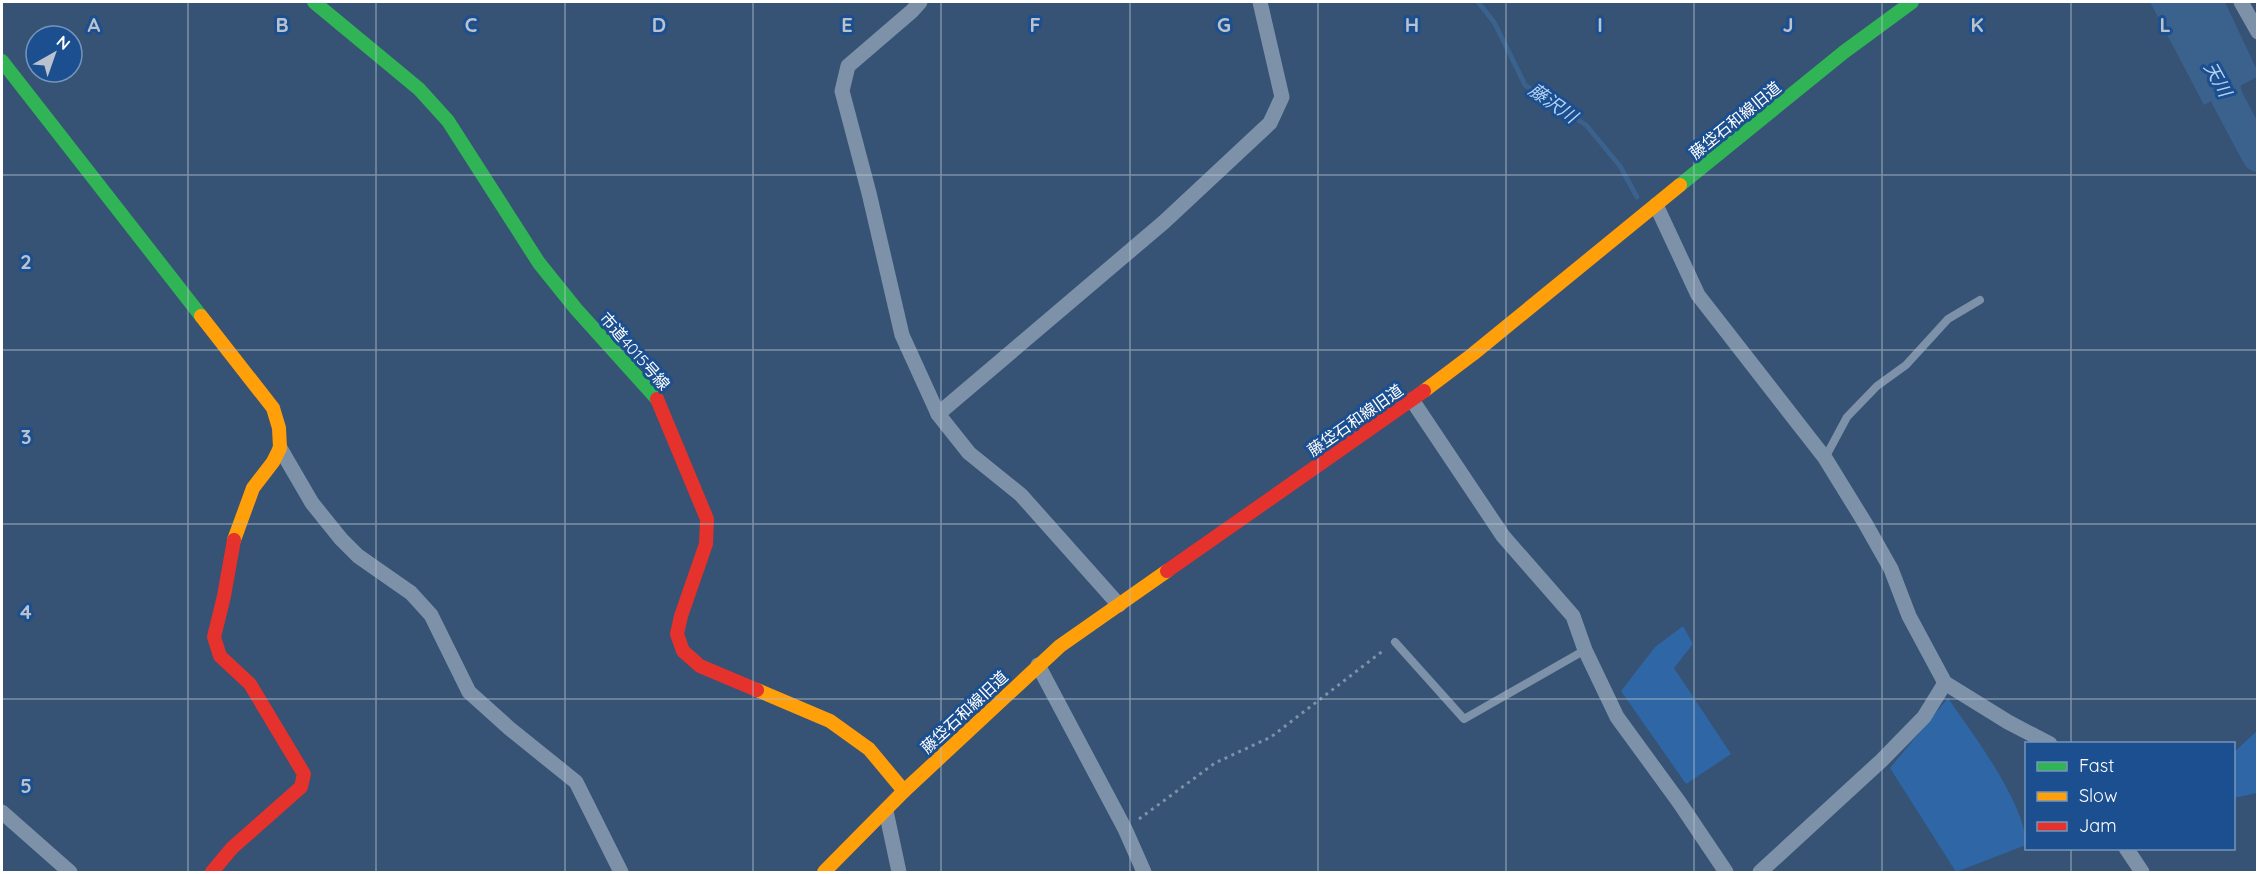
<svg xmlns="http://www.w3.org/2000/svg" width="2259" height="874" font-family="Quicksand,'Noto Sans JP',sans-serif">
	<rect width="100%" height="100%" fill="#365274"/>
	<g fill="#2f66a5">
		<path d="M 1683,626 L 1693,644 L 1674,668 L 1731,754 L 1686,784 L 1621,691 L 1655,647 Z"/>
		<path d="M 1948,698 C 1972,733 2026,804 2026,845 L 1956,872 L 1890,768 Z"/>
		<path d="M 2257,731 L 2257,793 L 2234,798 L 2234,752 Z"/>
	</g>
	<path fill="#3b618d" d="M 2150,2 L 2225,2 L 2257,70 L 2257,77 L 2204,105 Z"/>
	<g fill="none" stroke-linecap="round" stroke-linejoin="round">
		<path stroke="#3b618d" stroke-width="5" d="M 1478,2 L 1494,22 L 1525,85 L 1586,125 L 1620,166 L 1637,197"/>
		<path stroke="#3b618d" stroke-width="32" d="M 2181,2 L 2215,76 L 2225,90 L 2227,98 L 2258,156"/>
		<path stroke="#7d92a8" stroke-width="3" stroke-dasharray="3 4.5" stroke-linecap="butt" d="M 1139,819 L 1215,763 L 1271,737 L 1384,650"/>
		<g stroke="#7d92a8" stroke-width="8">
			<path d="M 1825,458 L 1847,417 L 1877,386 L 1906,365 L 1948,319 L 1980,300"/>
			<path d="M 1395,642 L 1464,719 L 1585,650"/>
		</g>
		<g stroke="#7d92a8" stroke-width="15">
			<path d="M 920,2 L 912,11 L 848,66 L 842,91 L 869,193 L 902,335 L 938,414 L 969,453 L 1021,495 L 1119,605"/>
			<path d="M 2241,2 L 2258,32"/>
			<path d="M 1656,205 L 1698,295 L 1825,458 L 1865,523 L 1891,569 L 1909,616 L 1945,683 L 2008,722 L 2050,744"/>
			<path d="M 1412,400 L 1503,536 L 1573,616 L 1585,650 L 1617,717 L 1679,802 L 1726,872"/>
			<path d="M 938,414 L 1164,222 L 1270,123 L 1282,97 L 1260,2"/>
			<path d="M 280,448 L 312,503 L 341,539 L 358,556 L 411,593 L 431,615 L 469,692 L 509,728 L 576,782 L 621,872"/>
			<path d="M 1038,665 L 1125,829 L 1144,872"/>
			<path d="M 886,811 L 899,872"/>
			<path d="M 2,812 L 70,872"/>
			<path d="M 2126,848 L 2142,872"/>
			<path d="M 1760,872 L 1882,760 L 1924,717 L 1945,683"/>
		</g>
		<g stroke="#30b455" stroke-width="14">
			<path d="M 314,2 L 419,89 L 448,121 L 539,263 L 576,309 L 657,399"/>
			<path d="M 2,61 L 201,316"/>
			<path d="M 1680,185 L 1844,52 L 1912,2"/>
		</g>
		<g stroke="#ff9f0a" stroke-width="14">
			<path d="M 201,316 L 273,408 L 279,428 L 280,448 L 273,462 L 253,488 L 234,540"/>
			<path d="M 1424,391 L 1473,354 L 1680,185"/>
			<path d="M 757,690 L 830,721 L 869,749 L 904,791"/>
			<path d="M 824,872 L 904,791 L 1060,646 L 1167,571"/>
		</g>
		<g stroke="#e5322d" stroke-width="14">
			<path d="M 657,399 L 707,519 L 706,544 L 681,616 L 677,634 L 683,651 L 700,666 L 757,690"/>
			<path d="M 1167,571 L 1424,391"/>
			<path d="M 212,872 L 232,848 L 301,787 L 304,774 L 250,684 L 220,656 L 214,637 L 224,596 L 234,540"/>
		</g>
	</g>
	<path fill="none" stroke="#b9c2ce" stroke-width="1.5" stroke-opacity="0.55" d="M 188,2 L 188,872M 376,2 L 376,872M 565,2 L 565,872M 753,2 L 753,872M 941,2 L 941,872M 1130,2 L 1130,872M 1318,2 L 1318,872M 1506,2 L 1506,872M 1694,2 L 1694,872M 1882,2 L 1882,872M 2071,2 L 2071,744M 2,175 L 2258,175M 2,350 L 2258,350M 2,524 L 2258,524M 2,699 L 2258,699M 2071,848 L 2071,872"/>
	<g text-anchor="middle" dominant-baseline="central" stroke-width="6" stroke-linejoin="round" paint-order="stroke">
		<g font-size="16" fill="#fff" stroke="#1b4f8f">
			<text transform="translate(1735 120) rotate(-39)">藤垈石和線旧道</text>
			<text transform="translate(635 351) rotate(49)">市道4015号線</text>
			<text transform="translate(1355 420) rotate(-35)">藤垈石和線旧道</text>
			<text transform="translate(964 712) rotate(-43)">藤垈石和線旧道</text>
		</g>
		<g font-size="18" font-style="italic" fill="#b5d3f5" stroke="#1b4f8f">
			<text transform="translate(2218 79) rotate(61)">天川</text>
			<text transform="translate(1553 103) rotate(35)">藤沢川</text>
		</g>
	</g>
	<g font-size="20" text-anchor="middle" font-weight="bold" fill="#b9c2ce" stroke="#1b4f8f" stroke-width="6" stroke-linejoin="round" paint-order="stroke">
		<text x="94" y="32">A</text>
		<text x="282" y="32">B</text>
		<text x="471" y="32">C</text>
		<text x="659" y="32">D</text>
		<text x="847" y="32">E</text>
		<text x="1035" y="32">F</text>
		<text x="1224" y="32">G</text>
		<text x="1412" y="32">H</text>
		<text x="1600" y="32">I</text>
		<text x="1788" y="32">J</text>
		<text x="1977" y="32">K</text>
		<text x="2165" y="32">L</text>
		<text x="26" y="269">2</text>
		<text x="26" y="444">3</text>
		<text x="26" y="619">4</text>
		<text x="26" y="793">5</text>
	</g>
	<rect width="2259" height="874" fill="none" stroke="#ffffff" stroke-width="6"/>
	<rect x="2025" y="742" width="210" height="108" fill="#1b4f8f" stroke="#7695bc" stroke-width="1.5"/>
	<rect x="2037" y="762" width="30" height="9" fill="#30b455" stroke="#7695bc" stroke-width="1.5"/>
	<text x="2079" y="772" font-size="18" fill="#ffffff">Fast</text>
	<rect x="2037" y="792" width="30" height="9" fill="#ff9f0a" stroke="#7695bc" stroke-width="1.5"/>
	<text x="2079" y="802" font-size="18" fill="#ffffff">Slow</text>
	<rect x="2037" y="822" width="30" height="9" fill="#e5322d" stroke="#7695bc" stroke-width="1.5"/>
	<text x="2079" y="832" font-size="18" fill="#ffffff">Jam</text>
	<g transform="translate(54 54) rotate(40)"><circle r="28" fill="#1b4f8f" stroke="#7695bc" stroke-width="1.5"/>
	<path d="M0-4.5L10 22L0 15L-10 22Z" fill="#b9c2ce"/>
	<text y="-9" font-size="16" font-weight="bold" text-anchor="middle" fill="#ffffff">N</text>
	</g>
</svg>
